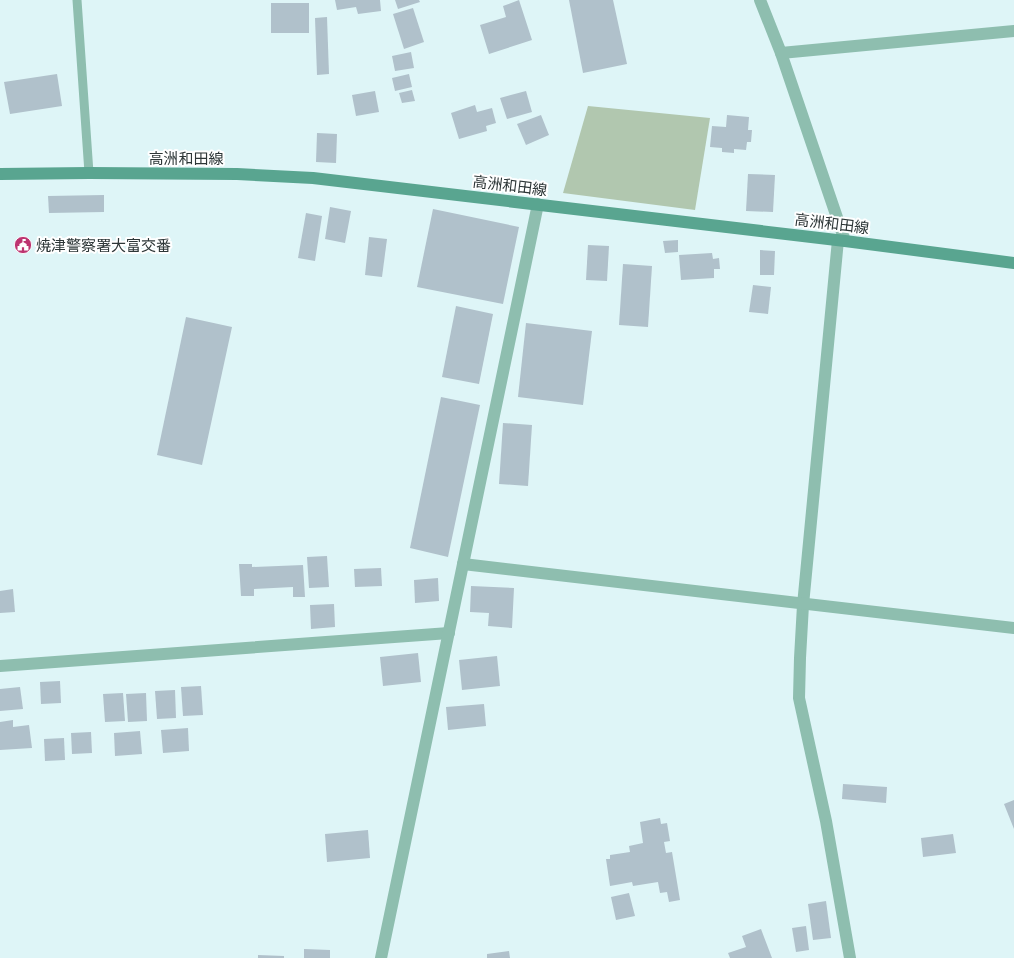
<svg xmlns="http://www.w3.org/2000/svg" width="1014" height="958" font-family="'Exo 2','Noto Sans JP',sans-serif">
	<rect width="100%" height="100%" fill="#def5f7"/>
	<path fill="#b1c7af" d="M 588,106 L 710,118 L 695,210 L 563,193 Z"/>
	<g fill="#b0c1cb">
		<path d="M 335,0 L 380,0 L 381,11 L 358,14 L 356,7 L 337,10 Z"/>
		<path d="M 395,0 L 419,0 L 420,2 L 398,9 Z"/>
		<path d="M 519,0 L 532,40 L 489,54 L 480,25 L 506,17 L 503,6 Z"/>
		<path d="M 569,0 L 613,0 L 627,64 L 583,73 Z"/>
		<rect x="271" y="3" width="38" height="30"/>
		<path d="M 413,8 L 424,42 L 404,49 L 393,14 Z"/>
		<path d="M 327,17 L 329,74 L 317,75 L 315,18 Z"/>
		<path d="M 411,52 L 414,68 L 395,71 L 392,56 Z"/>
		<path d="M 57,74 L 62,106 L 10,114 L 4,82 Z"/>
		<path d="M 409,74 L 412,87 L 395,91 L 392,78 Z"/>
		<path d="M 412,90 L 415,101 L 402,103 L 399,93 Z"/>
		<path d="M 375,91 L 379,112 L 356,116 L 352,95 Z"/>
		<path d="M 526,91 L 532,112 L 507,119 L 500,98 Z"/>
		<path d="M 475,105 L 477,112 L 492,108 L 496,123 L 486,126 L 487,131 L 459,139 L 451,113 Z"/>
		<path d="M 541,115 L 549,135 L 526,145 L 517,124 Z"/>
		<path d="M 727,115 L 749,117 L 748,130 L 752,130 L 751,142 L 747,142 L 746,150 L 734,149 L 734,153 L 722,152 L 722,148 L 710,147 L 712,126 L 726,127 Z"/>
		<path d="M 317,133 L 337,134 L 336,163 L 316,162 Z"/>
		<path d="M 748,174 L 775,175 L 773,212 L 746,211 Z"/>
		<path d="M 104,195 L 104,212 L 49,213 L 48,196 Z"/>
		<path d="M 330,207 L 351,211 L 345,243 L 325,239 Z"/>
		<path d="M 433,209 L 519,227 L 503,304 L 417,287 Z"/>
		<path d="M 306,213 L 322,216 L 315,261 L 298,258 Z"/>
		<path d="M 369,237 L 387,239 L 382,277 L 365,275 Z"/>
		<path d="M 678,240 L 678,252 L 665,253 L 663,241 Z"/>
		<path d="M 588,245 L 609,246 L 607,281 L 586,280 Z"/>
		<path d="M 760,250 L 775,251 L 774,275 L 760,275 Z"/>
		<path d="M 712,253 L 713,259 L 719,258 L 720,269 L 714,269 L 714,278 L 681,280 L 679,255 Z"/>
		<path d="M 623,264 L 652,266 L 648,327 L 619,325 Z"/>
		<path d="M 753,285 L 771,287 L 768,314 L 749,312 Z"/>
		<path d="M 456,306 L 493,314 L 479,384 L 442,377 Z"/>
		<path d="M 186,317 L 232,327 L 202,465 L 157,455 Z"/>
		<path d="M 526,323 L 592,331 L 583,405 L 518,397 Z"/>
		<path d="M 441,397 L 480,405 L 448,557 L 410,548 Z"/>
		<path d="M 503,423 L 532,425 L 528,486 L 499,484 Z"/>
		<path d="M 327,556 L 329,587 L 309,588 L 307,557 Z"/>
		<path d="M 239,564 L 252,564 L 252,567 L 303,565 L 305,597 L 293,597 L 293,587 L 254,589 L 254,596 L 241,596 Z"/>
		<path d="M 381,568 L 382,586 L 355,587 L 354,569 Z"/>
		<path d="M 438,578 L 439,601 L 415,603 L 414,580 Z"/>
		<path d="M 471,586 L 514,588 L 512,628 L 488,626 L 489,613 L 470,612 Z"/>
		<path d="M 13,589 L 15,612 L 0,613 L 0,591 Z"/>
		<path d="M 334,604 L 335,627 L 311,629 L 310,605 Z"/>
		<path d="M 418,653 L 421,682 L 383,686 L 380,657 Z"/>
		<path d="M 497,656 L 500,686 L 462,690 L 459,660 Z"/>
		<path d="M 60,681 L 61,703 L 41,704 L 40,682 Z"/>
		<path d="M 201,686 L 203,715 L 183,716 L 181,687 Z"/>
		<path d="M 20,687 L 23,709 L 0,711 L 0,689 Z"/>
		<path d="M 175,690 L 176,718 L 157,719 L 155,691 Z"/>
		<path d="M 123,693 L 125,721 L 105,722 L 103,694 Z"/>
		<path d="M 146,693 L 147,721 L 128,722 L 126,694 Z"/>
		<path d="M 484,704 L 486,726 L 448,730 L 446,707 Z"/>
		<path d="M 13,720 L 13,727 L 29,725 L 32,748 L 0,750 L 0,722 Z"/>
		<path d="M 188,728 L 189,751 L 163,753 L 161,730 Z"/>
		<path d="M 140,731 L 142,754 L 115,756 L 114,733 Z"/>
		<path d="M 91,732 L 92,753 L 72,754 L 71,733 Z"/>
		<path d="M 64,738 L 65,760 L 45,761 L 44,739 Z"/>
		<path d="M 843,784 L 887,787 L 886,803 L 842,799 Z"/>
		<path d="M 1014,800 L 1014,829 L 1004,804 Z"/>
		<path d="M 660,818 L 661,824 L 667,823 L 670,841 L 664,842 L 666,853 L 672,852 L 680,900 L 669,902 L 667,892 L 660,893 L 658,882 L 633,886 L 632,882 L 610,886 L 606,859 L 610,859 L 610,855 L 630,852 L 629,846 L 643,843 L 640,822 Z"/>
		<path d="M 368,830 L 370,858 L 327,862 L 325,834 Z"/>
		<path d="M 953,834 L 956,853 L 923,857 L 921,838 Z"/>
		<path d="M 629,893 L 635,916 L 616,920 L 611,897 Z"/>
		<path d="M 826,901 L 831,938 L 813,940 L 808,904 Z"/>
		<path d="M 806,926 L 809,950 L 796,952 L 792,928 Z"/>
		<path d="M 761,929 L 772,958 L 730,958 L 728,953 L 746,947 L 742,936 Z"/>
		<path d="M 304,949 L 330,950 L 330,958 L 304,958 Z"/>
		<path d="M 509,951 L 510,958 L 487,958 L 487,954 Z"/>
		<path d="M 258,955 L 284,956 L 284,958 L 258,958 Z"/>
	</g>
	<g fill="none" stroke-linecap="round" stroke-linejoin="round">
		<path stroke="#8ebeaf" stroke-width="9" d="M 77,0 L 89,173"/>
		<g stroke="#8ebeaf" stroke-width="12">
			<path d="M 760,0 L 781,53 L 845,241"/>
			<path d="M 781,53 L 1014,31"/>
			<path d="M 838,240 L 803,605 L 800,658 L 799,698 L 826,821 L 850,958"/>
			<path d="M 463,564 L 1014,628"/>
			<path d="M 0,666 L 449,633"/>
			<path d="M 381,958 L 538,204"/>
		</g>
		<path stroke="#59a590" stroke-width="12" d="M 0,174 L 89,173 L 237,174 L 313,178 L 845,241 L 1014,263"/>
	</g>
	<defs>
		<symbol id="civic-disc" viewBox="-11 -11 22 22"><circle r="9.5" fill="#bd3470" stroke="#fff"/><path d="M-.6-6.5H3V-4.5H.6V-3L4-1V1h2V6H-6V1h2V-1L-.6-3ZM-1.2 2.5V6h2.4V2.5Z" fill="#fff"/></symbol>
	</defs>
	<g fill-rule="evenodd">
		<use href="#civic-disc" x="13" y="235" width="20" height="20"/>
	</g>
	<g text-anchor="middle" dominant-baseline="central" stroke-width="4" stroke-linejoin="round" paint-order="stroke">
		<g font-size="15" fill="#2d3637" stroke="#fff">
			<text x="186" y="158">高洲和田線</text>
			<text transform="translate(510 185) rotate(7)">高洲和田線</text>
			<text transform="translate(832 223) rotate(7)">高洲和田線</text>
		</g>
		<g font-size="15" fill="#2d3637" stroke="#fff" text-anchor="start">
			<text x="36" y="245">焼津警察署大富交番</text>
		</g>
	</g>
</svg>
